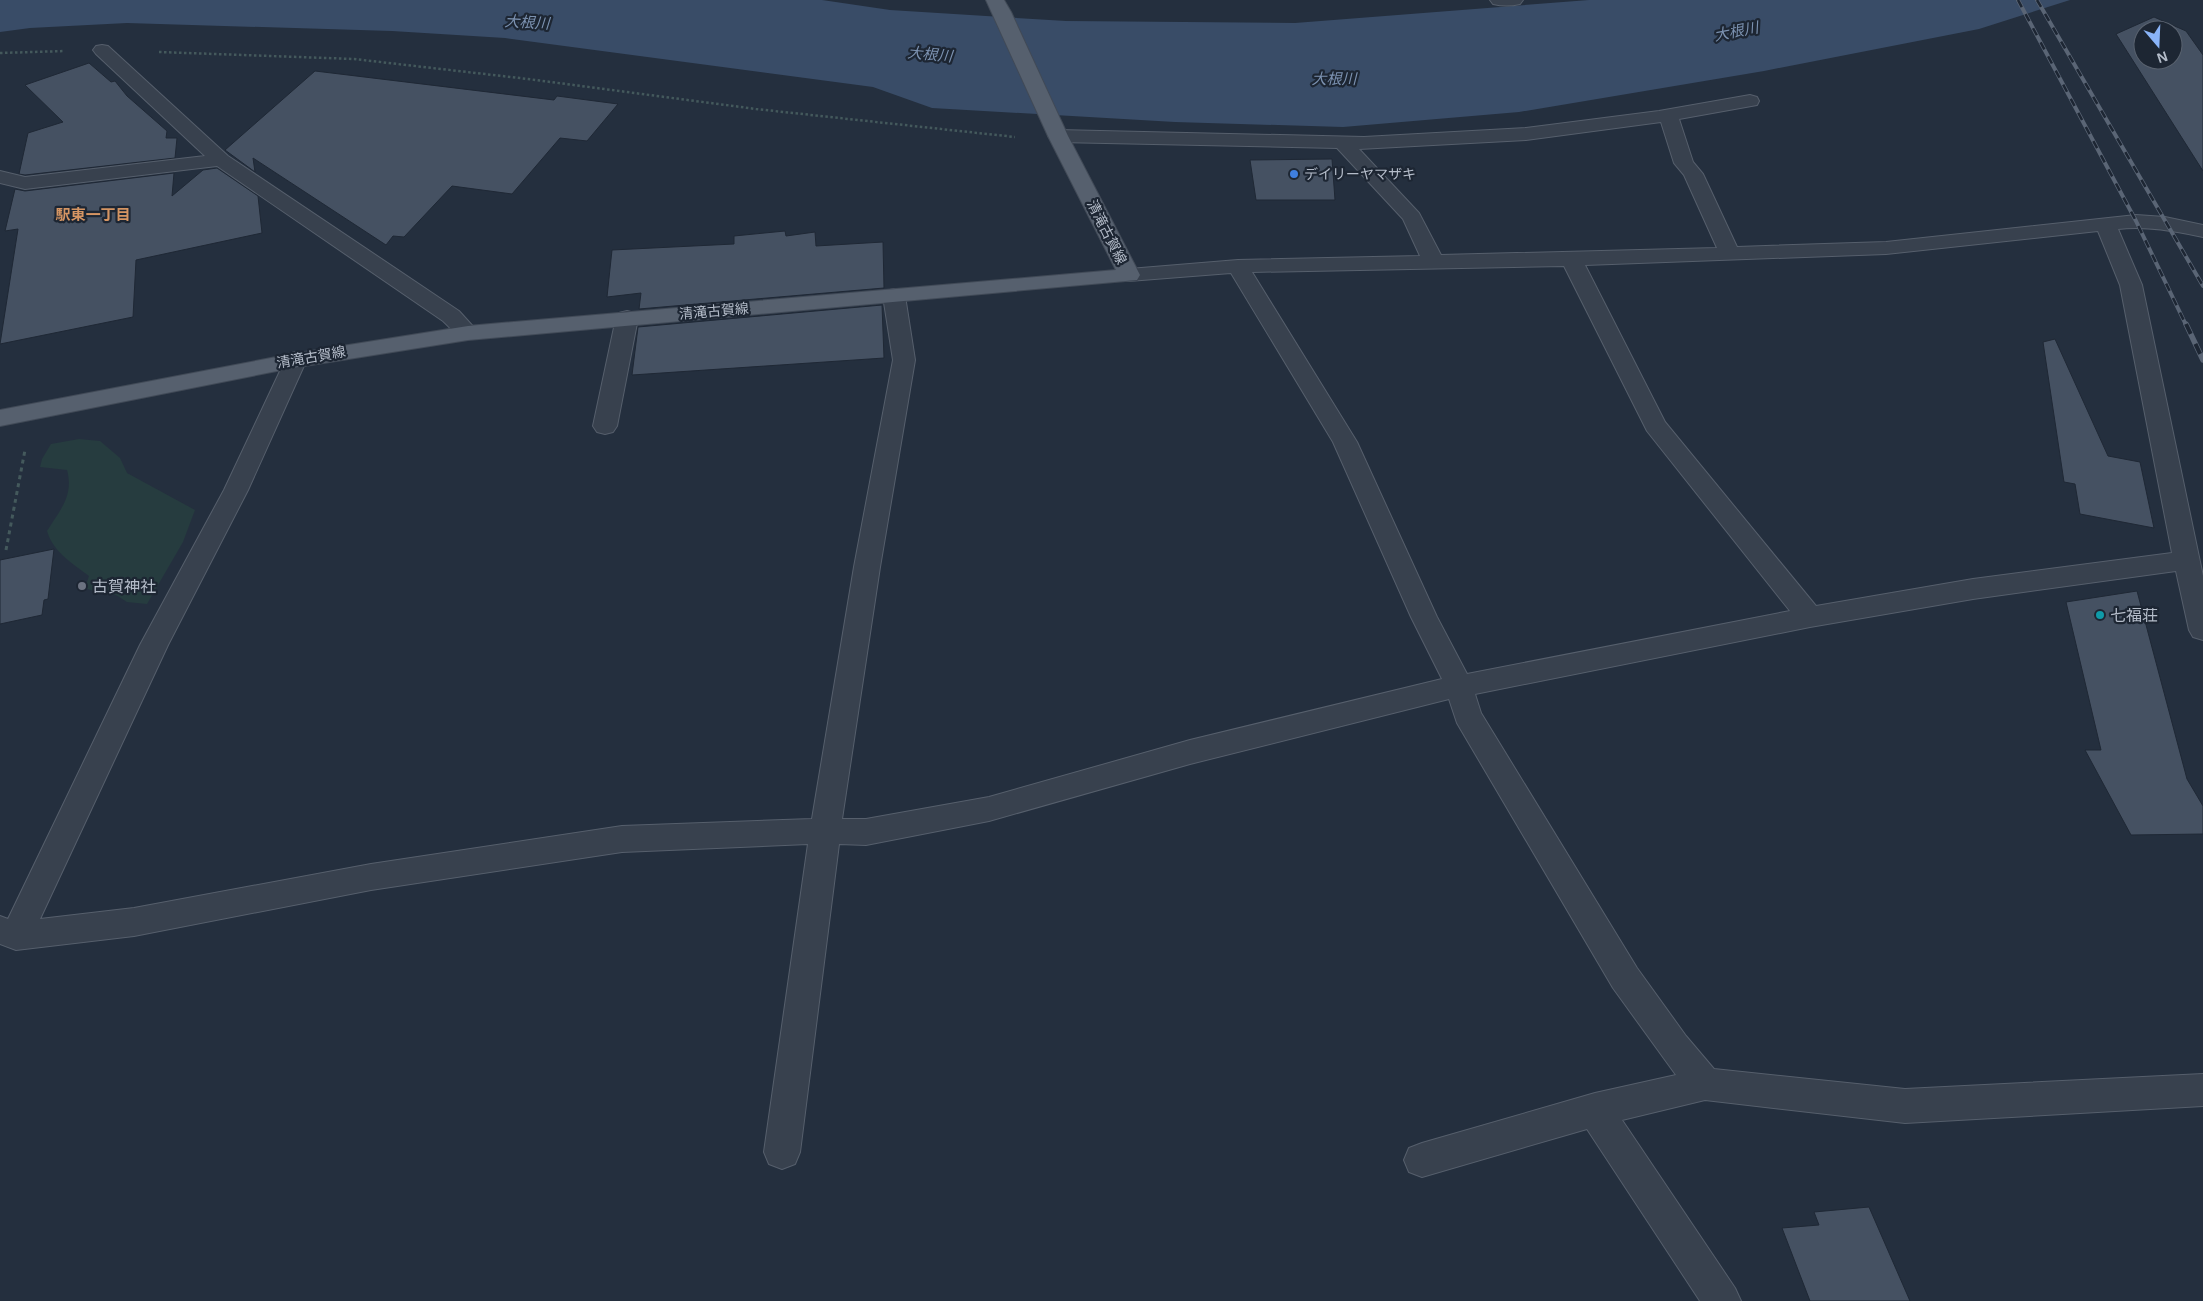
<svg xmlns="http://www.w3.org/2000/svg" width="2203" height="1301" font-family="Helvetica,'Noto Sans JP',sans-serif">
	<rect width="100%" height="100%" fill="#242f3e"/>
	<path fill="#263c3f" d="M 79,439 L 100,441 L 120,458 L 127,473 L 195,510 L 183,542 L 147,604 L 127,602 L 116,595 L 102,594 L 85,588 L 89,576 C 72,563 53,552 47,531 C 60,510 74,496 67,470 L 40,467 L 42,459 L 51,444 Z"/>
	<path fill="#394c67" d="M 0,0 L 822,0 L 890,10 L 1066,21 L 1295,23 L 1589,0 L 2070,0 L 1979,29 L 1764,71 L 1519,112 L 1343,127 L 1175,122 L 932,108 L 873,87 L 505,38 L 392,31 L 127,23 L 30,28 L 0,32 Z"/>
	<g fill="#455162" stroke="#1f2835" fill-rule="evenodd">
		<path d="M 2154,17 L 2186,31 L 2203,55 L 2203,171 L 2116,34 ZM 2143,30 L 2173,30 L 2173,60 L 2143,60 Z"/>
		<path d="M 89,63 L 111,82 L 115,81 L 127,96 L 167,131 L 166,138 L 177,138 L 175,158 L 25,175 L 19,174 L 28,133 L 63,122 L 25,85 Z"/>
		<path d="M 315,71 L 554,100 L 557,96 L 618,104 L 587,141 L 560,138 L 512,194 L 452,186 L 404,237 L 393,236 L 386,245 L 253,158 L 255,172 L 225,150 Z"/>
		<path d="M 1332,159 L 1335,200 L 1256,200 L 1250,160 Z"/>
		<path d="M 217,168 L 258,196 L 262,233 L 136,260 L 133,317 L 0,344 L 18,229 L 5,231 L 15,189 L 25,191 L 174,173 L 172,196 L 203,170 Z"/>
		<path d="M 785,231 L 786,236 L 815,232 L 816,246 L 883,242 L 884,288 L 639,309 L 641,293 L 607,297 L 612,250 L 734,244 L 734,236 Z"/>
		<path d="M 882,305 L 884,358 L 632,375 L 638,327 Z"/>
		<path d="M 2055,339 L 2108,456 L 2140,462 L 2154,528 L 2080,514 L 2075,484 L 2064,482 L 2043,342 Z"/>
		<path d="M 54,549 L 48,599 L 44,600 L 42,615 L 0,624 L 0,560 Z"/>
		<path d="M 2137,591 L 2187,779 L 2203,806 L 2203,834 L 2131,835 L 2085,750 L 2101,750 L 2066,602 Z"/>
		<path d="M 1869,1207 L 1910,1301 L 1810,1301 L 1782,1228 L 1819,1225 L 1814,1212 Z"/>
	</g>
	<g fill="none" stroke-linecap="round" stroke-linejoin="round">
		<defs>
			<g id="minor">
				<path d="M 1490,0 L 1523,0 L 1520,4 C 1511,6 1502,6 1493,4 Z"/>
				<path d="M 102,45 L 108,46 L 228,156 L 459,311 L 479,333 L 476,338 C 460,342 454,331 443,321 L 217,166 L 25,189 L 0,183 L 0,171 L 25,177 L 205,156 L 96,54 L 93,50 L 96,46 Z"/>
				<path d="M 1750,95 L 1757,97 L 1759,101 L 1757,105 L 1679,119 L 1693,162 L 1703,174 L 1737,247 L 1886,242 L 2136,215 L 2165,217 L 2203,225 L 2203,237 C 2174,231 2147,226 2118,229 L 2142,285 L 2203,576 L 2203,640 L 2193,637 L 2189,630 L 2176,571 L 1973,599 L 1810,627 L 1475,694 L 1481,713 L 1637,968 L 1686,1036 L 1714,1069 L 1905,1089 L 2203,1074 L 2203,1106 L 1905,1123 L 1705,1100 L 1622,1120 L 1735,1288 L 1741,1301 L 1700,1301 L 1587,1129 L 1422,1177 L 1409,1172 L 1404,1160 L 1409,1148 L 1422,1143 L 1595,1093 L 1676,1075 L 1613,988 L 1457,723 L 1449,699 L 1190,764 L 989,821 L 866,845 L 839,844 L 800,1152 L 795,1164 L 782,1169 L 769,1164 L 764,1152 L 808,844 L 622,852 L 371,890 L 134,936 L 16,950 L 0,944 L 0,916 L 8,919 L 140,645 L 224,490 L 288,354 L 296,352 L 304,354 L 307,359 L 248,490 L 168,645 L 40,919 L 134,908 L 371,864 L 622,826 L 812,819 L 854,567 L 893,360 L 883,296 L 886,291 L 894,289 L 902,291 L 905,296 L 915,360 L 880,567 L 842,819 L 866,819 L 989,797 L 1190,740 L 1442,679 L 1411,617 L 1333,442 L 1231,273 L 1129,281 L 1121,280 L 1118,275 L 1121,270 L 1129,269 L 1238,260 L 1420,256 L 1403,219 L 1337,148 L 1058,142 L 1051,140 L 1048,136 L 1051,132 L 1058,130 L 1364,137 L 1526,128 L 1659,111 ZM 1661,122 L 1674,163 L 1684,175 L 1717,248 L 1441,255 L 1419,213 L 1359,149 L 1526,140 ZM 2098,231 L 2120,285 L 2172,553 L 1973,579 L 1816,606 L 1665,422 L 1585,265 L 1886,254 ZM 1564,266 L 1647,431 L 1790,611 L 1467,674 L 1437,617 L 1357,442 L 1252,272 Z"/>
				<path d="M 627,311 L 635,313 L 638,318 L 617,426 L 613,432 L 605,434 L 597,432 L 593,426 L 616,318 L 619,313 Z"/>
			</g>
			<path id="major" d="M 986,0 L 1004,0 L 1011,12 L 1068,136 L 1140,275 L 1137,280 L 468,340 L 292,368 L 0,426 L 0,410 L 292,354 L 468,326 L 1116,270 L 1048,136 Z"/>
		</defs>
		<use href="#minor" stroke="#565f6c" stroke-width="2"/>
		<use href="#major" stroke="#414a57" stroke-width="2"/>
		<g stroke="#44595c" stroke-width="2.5" stroke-dasharray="2.5 2.5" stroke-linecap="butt">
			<path d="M 159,52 L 354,59 L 528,79 L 756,109 L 1015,137"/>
			<path d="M 0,53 L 65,51"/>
		</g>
		<path stroke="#44595c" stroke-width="3" stroke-dasharray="4 4" stroke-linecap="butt" d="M 6,550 L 25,450"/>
		<use href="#minor" fill="#38414e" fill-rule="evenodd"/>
		<use href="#major" fill="#56606e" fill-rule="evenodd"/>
		<defs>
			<g id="rail-far1">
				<path d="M 2018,0 L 2136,221 L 2186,325"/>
				<path d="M 2037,0 L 2203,286"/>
			</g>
			<path id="rail" d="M 2186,324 L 2203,360"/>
		</defs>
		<use href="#rail-far1" stroke="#5a6575" stroke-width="4"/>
		<use href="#rail" stroke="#5a6575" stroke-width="5.5"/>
		<use href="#rail-far1" stroke="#1d2633" stroke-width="2.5" stroke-dasharray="8" stroke-linecap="butt"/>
		<use href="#rail" stroke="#1d2633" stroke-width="4" stroke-dasharray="11" stroke-linecap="butt"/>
	</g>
	<circle fill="#3f7fe0" stroke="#1d2633" stroke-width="2" cx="1294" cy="174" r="5"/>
	<circle fill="#6b7280" stroke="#1d2633" stroke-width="2" cx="82" cy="586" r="5"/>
	<circle fill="#0f9aa8" stroke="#1d2633" stroke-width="2" cx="2100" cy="615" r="5"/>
	<g text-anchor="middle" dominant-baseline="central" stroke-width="4.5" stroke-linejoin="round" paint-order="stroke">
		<g font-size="14" fill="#b4bcc9" stroke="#1d2633" text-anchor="start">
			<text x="1304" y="174">デイリーヤマザキ</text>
		</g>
		<g font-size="14" fill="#b4bcc9" stroke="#1d2633">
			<text transform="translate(1107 232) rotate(63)">清滝古賀線</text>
			<text transform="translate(714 311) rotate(-5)">清滝古賀線</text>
			<text transform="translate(311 357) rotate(-10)">清滝古賀線</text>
		</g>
		<g font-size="15" font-style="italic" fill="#7c92b1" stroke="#1d2633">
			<text transform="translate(527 22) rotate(3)">大根川</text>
			<text transform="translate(1736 31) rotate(-11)">大根川</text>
			<text transform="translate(930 54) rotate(5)">大根川</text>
			<text x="1334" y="78">大根川</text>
		</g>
		<g font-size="15" font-weight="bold" fill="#d59563" stroke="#1d2633">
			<text x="93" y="214">駅東一丁目</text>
		</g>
		<g font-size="16" fill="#b4bcc9" stroke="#1d2633" text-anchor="start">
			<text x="92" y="586">古賀神社</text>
			<text x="2110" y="615">七福荘</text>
		</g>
	</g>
	<g transform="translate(2158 45) rotate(161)"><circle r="24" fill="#1d2633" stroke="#59626f"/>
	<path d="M0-4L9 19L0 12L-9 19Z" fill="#8ab4f8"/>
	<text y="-8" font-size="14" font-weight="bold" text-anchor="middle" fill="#b4bcc9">N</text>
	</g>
</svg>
